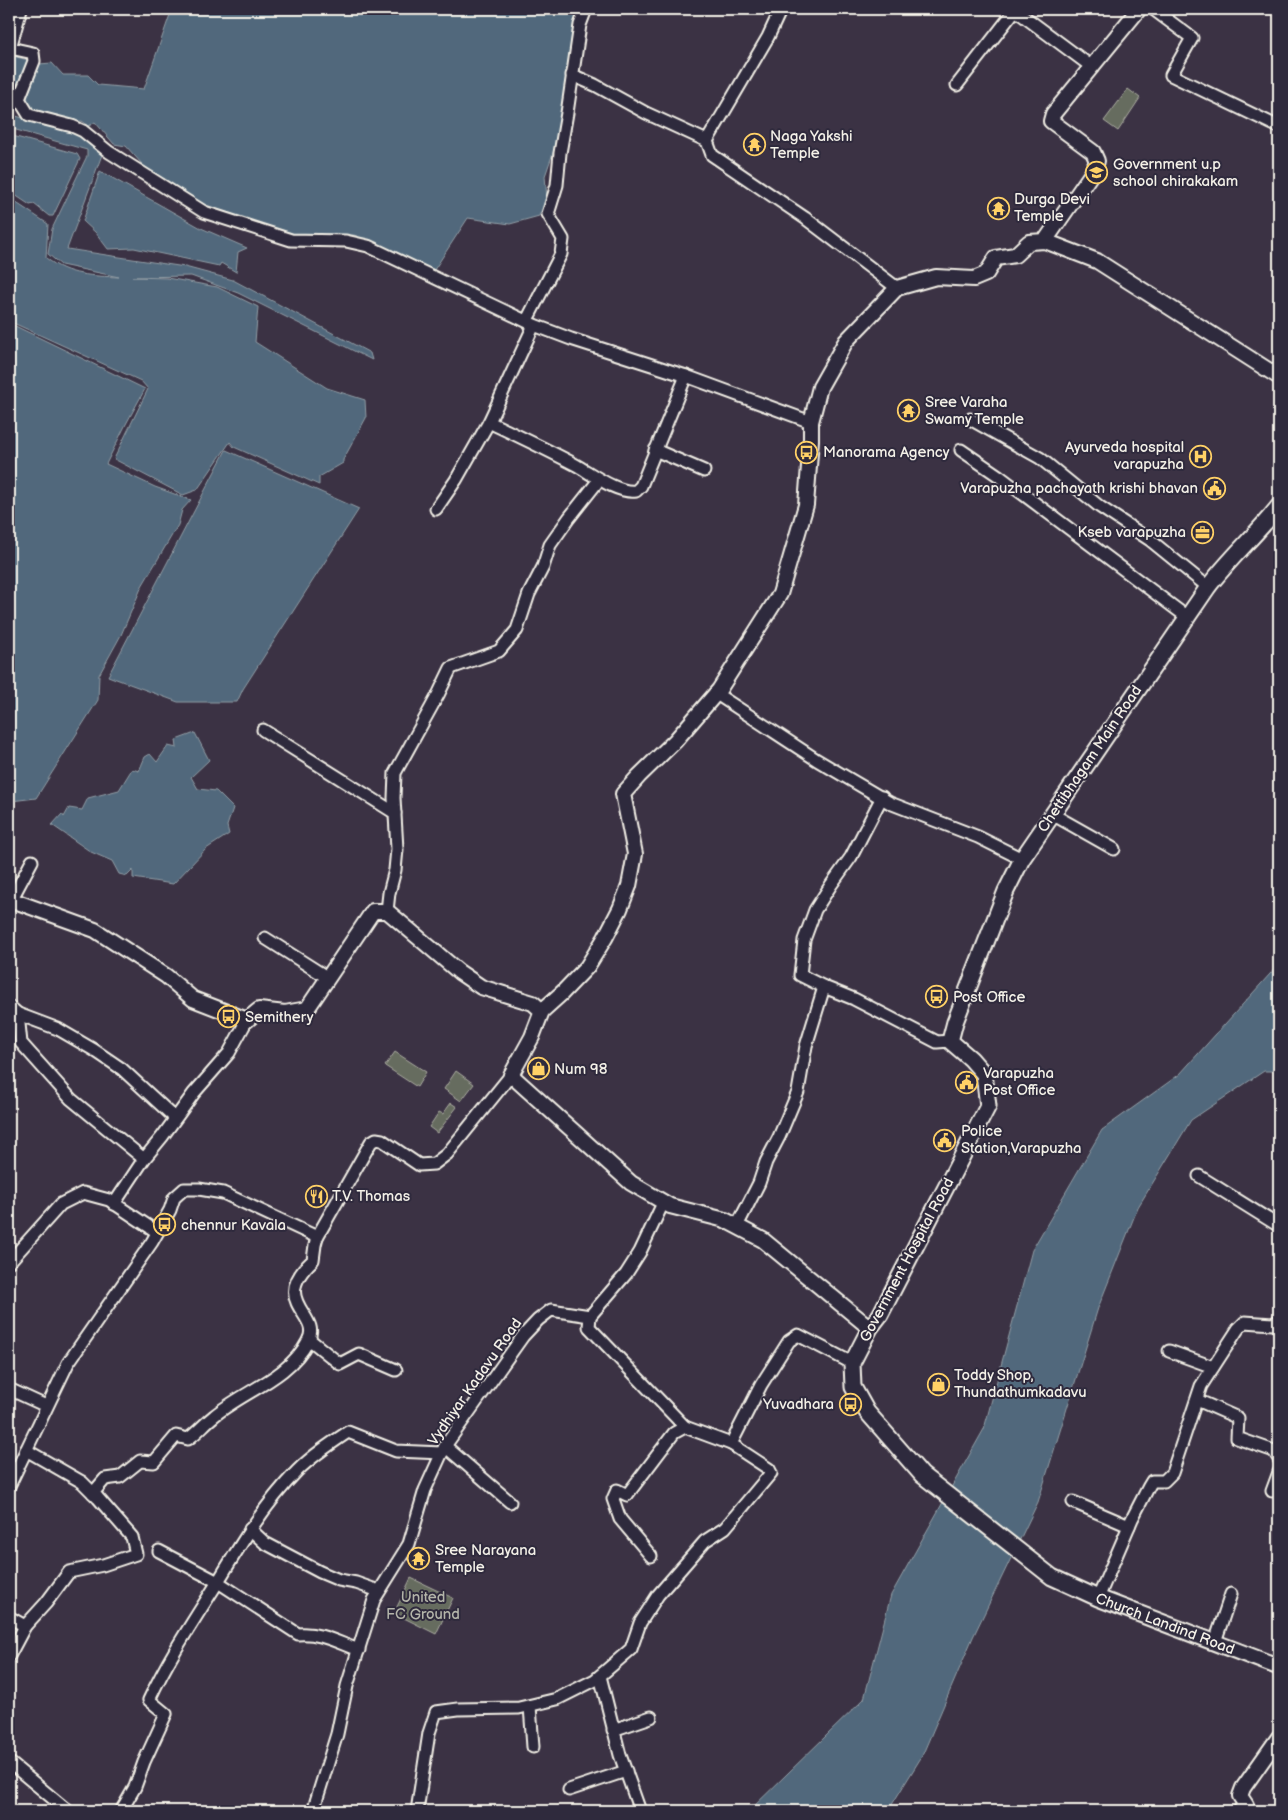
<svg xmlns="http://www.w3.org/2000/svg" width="1288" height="1820" font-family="'Balsamiq Sans',sans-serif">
	<rect width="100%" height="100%" fill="#3b3244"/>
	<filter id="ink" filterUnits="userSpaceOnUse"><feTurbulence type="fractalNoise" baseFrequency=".02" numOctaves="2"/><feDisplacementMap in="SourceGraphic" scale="10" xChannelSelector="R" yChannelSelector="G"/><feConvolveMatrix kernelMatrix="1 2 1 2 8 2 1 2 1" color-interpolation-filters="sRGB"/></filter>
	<g filter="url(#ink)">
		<g fill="#666c5e" stroke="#adaea3">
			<path d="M 1128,89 L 1140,98 L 1118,131 L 1104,121 Z"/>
			<path d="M 395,1052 L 426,1072 L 417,1087 L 385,1066 Z"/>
			<path d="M 456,1071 L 474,1084 L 461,1101 L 444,1089 Z"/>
			<path d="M 451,1103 L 457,1107 L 437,1133 L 429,1127 L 439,1112 L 443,1114 Z"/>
			<path d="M 411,1578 L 453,1598 L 436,1634 L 394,1613 Z"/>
		</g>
		<g fill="#51687b" stroke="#929fa7">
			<path d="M 172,9 L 580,9 L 573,26 L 569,82 L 555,147 L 545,176 L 547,199 L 539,216 L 510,224 L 468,218 L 434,270 L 354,235 L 286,236 L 201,209 L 150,173 L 126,146 L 114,144 L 95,122 L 89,126 L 82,121 L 64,123 L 34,112 L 29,107 L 27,98 L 39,64 L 52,63 L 63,75 L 88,75 L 98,85 L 144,89 Z"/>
			<path d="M 9,55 L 28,60 L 22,87 L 9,93 Z"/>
			<path d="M 9,114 L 82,135 L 103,152 L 67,249 L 185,267 L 233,280 L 370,353 L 372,360 L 238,293 L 191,276 L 132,277 L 167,278 L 217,287 L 258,307 L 255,342 L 327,388 L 365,400 L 366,418 L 343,460 L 343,463 L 319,477 L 319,485 L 234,447 L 230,442 L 197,490 L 183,495 L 114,459 L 148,389 L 141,381 L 9,321 L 9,198 L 48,224 L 46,258 C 68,276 93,276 119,277 L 61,265 L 48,254 L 52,229 L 87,156 L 87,150 L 9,128 Z"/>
			<path d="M 9,135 L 77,154 L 80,159 L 53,216 L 49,216 L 34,204 L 30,205 L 9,191 Z"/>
			<path d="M 100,171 L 201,228 L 247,248 L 238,252 L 236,272 L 221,263 L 219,266 L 134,248 L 108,249 L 96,233 L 83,221 Z"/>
			<path d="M 9,323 L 145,389 L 126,424 L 106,464 L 155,487 L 191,500 L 182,510 L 178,525 L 142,586 L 121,635 L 99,675 L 98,700 L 36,798 L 11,801 L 9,806 Z"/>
			<path d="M 226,450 L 359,509 L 243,689 L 237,702 L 178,702 L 108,676 Z"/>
			<path d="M 195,733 L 209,760 L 191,777 L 198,789 L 216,791 L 233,808 L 227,826 L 229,834 L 206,849 L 173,884 L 133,878 L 133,870 L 127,876 L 119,874 L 112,861 L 91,852 L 52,825 L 62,814 L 64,817 L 69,808 L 82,810 L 88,798 L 119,790 L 132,769 L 139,771 L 145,757 L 150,754 L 157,762 L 168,746 L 177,748 L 176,740 Z"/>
			<path d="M 1279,964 L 1279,1071 L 1264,1071 L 1191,1120 L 1138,1207 L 1098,1308 L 1038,1502 L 973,1637 L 922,1756 L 888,1811 L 749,1811 L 864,1699 L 891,1595 L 984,1429 L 1032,1250 L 1102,1130 L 1180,1074 Z"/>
		</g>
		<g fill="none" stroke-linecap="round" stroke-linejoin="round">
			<defs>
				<g id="minor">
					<path d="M 21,9 L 10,48 L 33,53 L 34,61 L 19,99 L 29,115 L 72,126 L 83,131 L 109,152 L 204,212 L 291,240 L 346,241 L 368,246 L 534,325 L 571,339 L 686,376 L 811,422"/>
					<path d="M 1014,9 L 1092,67"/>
					<path d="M 1153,9 L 1192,38 L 1171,75 L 1279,127"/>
					<path d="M 572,75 L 595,85 L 646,113 L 707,141 L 768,37 L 781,9"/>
					<path d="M 957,85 L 1016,9"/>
					<path d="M 707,141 L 712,155 L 805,218 L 897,288"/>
					<path d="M 527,320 L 561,254 L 563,239 L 548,214 L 557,185 L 560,153 L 567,113 L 580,25 L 586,9"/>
					<path d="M 970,419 L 1040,458 L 1100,507 L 1150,540 L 1208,587"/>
					<path d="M 489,422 C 518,436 548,450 576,465 C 592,474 618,494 636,491 L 641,486 L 686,376"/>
					<path d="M 655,450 L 704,471"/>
					<path d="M 961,450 L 999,476 L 1187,617"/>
					<path d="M 436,509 L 456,480 L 489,422 L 534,325"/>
					<path d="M 715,693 L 817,760 L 890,803 L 978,837 L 1022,859"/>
					<path d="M 263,730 L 395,813"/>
					<path d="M 1052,814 L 1114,849"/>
					<path d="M 9,904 L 32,861"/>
					<path d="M 387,911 L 389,893 L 395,870 L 397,849 L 394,798 L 395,773 L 438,695 L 451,668 L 499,651 L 517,630 L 529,594 L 543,567 L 550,545 L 569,518 L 599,480"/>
					<path d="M 265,938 L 328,978"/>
					<path d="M 824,987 L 800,975 L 804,940 L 815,910 L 831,885 L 851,857 L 882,797"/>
					<path d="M 9,1006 L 18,1014 L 21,1043 L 71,1099 L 144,1159"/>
					<path d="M 18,1014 L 58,1029 L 94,1050 L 122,1069 L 175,1118"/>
					<path d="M 1199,1176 L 1279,1226"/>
					<path d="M 114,1204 L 144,1159 L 162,1137 L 194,1093 L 229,1053 L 247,1020"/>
					<path d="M 737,1226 L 759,1183 L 766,1162 L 779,1137 L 798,1092 L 806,1046 L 824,987 L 854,999 L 937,1042 L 950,1041"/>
					<path d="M 9,1262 L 61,1204 L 83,1193 L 109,1200 L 157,1232"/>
					<path d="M 590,1316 L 589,1327 L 685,1427"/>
					<path d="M 309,1339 L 340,1364 L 359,1354 L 396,1370"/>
					<path d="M 1169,1351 L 1213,1367"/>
					<path d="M 9,1389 L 46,1406"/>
					<path d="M 1197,1400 L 1238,1418 L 1237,1438 L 1274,1451 L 1279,1459"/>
					<path d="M 445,1446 L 510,1502"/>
					<path d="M 9,1486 L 68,1363 L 152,1242 L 170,1210 L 174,1198 L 184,1189 L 199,1189 L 223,1193 L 317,1237 L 371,1142 L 376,1139 L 382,1140 L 419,1165 L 434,1164 L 447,1154 L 511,1075"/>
					<path d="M 1272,1491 L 1279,1472"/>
					<path d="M 93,1493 L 105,1479 L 120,1477 L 140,1461 L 154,1462 L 176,1436 L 188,1439 C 198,1432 205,1423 214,1416 C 244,1391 289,1378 308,1341 C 323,1314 267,1303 313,1260 L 315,1245 L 317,1237"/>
					<path d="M 1073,1502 L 1129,1526"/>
					<path d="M 250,1529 L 265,1543 L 320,1572 L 339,1580 L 356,1583 L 379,1591"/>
					<path d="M 159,1551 L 218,1582 L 298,1634 C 321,1632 338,1643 359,1650"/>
					<path d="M 651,1556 L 620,1519 L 613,1499 L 617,1490 L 627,1495 L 674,1433 L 685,1427 L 731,1444"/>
					<path d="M 1098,1598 L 1132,1519 L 1149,1486 L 1152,1481 L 1164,1481 L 1172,1473 L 1201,1386 L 1238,1329 L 1245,1322 L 1273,1324 L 1279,1320"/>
					<path d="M 9,1617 L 25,1626"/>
					<path d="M 1215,1642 L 1231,1594"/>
					<path d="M 9,1656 L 25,1626 L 46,1603 L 69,1572 L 103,1565 L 136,1554 L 132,1537 L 98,1498 L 82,1482 L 26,1450"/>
					<path d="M 600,1676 L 620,1755 L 640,1811"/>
					<path d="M 530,1706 L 533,1747"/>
					<path d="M 613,1730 L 651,1717"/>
					<path d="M 9,1762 L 68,1811"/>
					<path d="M 569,1790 L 626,1771"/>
					<path d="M 121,1811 L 135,1787 L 144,1762 L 166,1714 L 149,1700 C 168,1659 192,1623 216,1585 C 240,1545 264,1505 297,1471 C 312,1456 330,1444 348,1432 L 396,1451 L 442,1453"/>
					<path d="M 313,1811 L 337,1734 L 347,1686 L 374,1600 L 409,1544 L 425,1490 L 445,1446 L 523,1336 L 538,1320 L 551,1310 L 590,1316 L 626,1274 L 640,1252 L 664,1201"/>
					<path d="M 417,1811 L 429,1733 L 436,1712 L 458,1709 L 519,1708 L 557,1699 L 595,1680 L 631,1649 L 640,1623 L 658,1595 L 705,1541 L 725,1528 L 771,1473 L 769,1469 L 731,1444 L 761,1385 L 789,1341 L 798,1335 L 852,1363"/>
				</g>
				<g id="tertiary">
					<path d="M 1045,241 L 1092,173 L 1097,161 L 1093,152 L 1051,121 L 1053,114 L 1139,9"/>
					<path d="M 9,899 L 95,930 L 166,976 L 193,999 L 247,1020 L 259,1010 L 285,1013 L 307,1009 L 373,911 L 387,911 L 459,972 L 481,987 L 533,1003 L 542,1011"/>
					<path d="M 870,1328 L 763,1240 L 725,1220 L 670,1206 L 631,1183 L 511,1075 L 532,1037 L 542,1011 L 562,993 L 587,967 L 605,938 L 620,909 L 629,886 L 635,854 L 623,794 L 639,776 L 675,741 L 719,690 L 780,594 L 806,505 L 811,440 L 811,422 L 820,387 L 846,341 L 897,288 L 936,277 L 974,279 L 986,274 L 996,258 L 1015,255 L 1029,242 L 1045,241 L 1097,261 L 1279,377"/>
					<path d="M 1240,1811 L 1246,1805 L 1240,1796 L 1243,1788 L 1279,1737"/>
				</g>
				<g id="secondary">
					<path id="s1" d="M 1279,506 C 1257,534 1230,558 1208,587 L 1022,859 L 1006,891 L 955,1022 L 950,1041 L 971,1059 L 984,1074 L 988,1106 L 880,1315 L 870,1328 L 852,1363 L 853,1387 L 867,1412 L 922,1475 L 1052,1577 L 1098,1598 L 1279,1667"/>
				</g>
			</defs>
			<use href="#minor" stroke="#f4f1e8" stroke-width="15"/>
			<use href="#tertiary" stroke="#f4f1e8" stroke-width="18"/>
			<use href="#secondary" stroke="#f4f1e8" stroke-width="19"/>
			<use href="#minor" stroke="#2f2a3d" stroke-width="11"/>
			<use href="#tertiary" stroke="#2f2a3d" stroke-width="14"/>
			<use href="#secondary" stroke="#2f2a3d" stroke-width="15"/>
		</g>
	</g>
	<defs>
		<symbol id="temple-ring" viewBox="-11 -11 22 22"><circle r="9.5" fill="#2f2a3d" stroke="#ffd166" stroke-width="1.5"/><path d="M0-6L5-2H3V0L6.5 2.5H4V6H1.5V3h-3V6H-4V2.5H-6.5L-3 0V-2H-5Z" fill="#ffd166"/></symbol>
		<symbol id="school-ring" viewBox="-11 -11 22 22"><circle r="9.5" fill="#2f2a3d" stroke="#ffd166" stroke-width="1.5"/><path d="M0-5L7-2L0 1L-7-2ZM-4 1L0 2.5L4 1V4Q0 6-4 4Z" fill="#ffd166"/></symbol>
		<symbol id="bus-ring" viewBox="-11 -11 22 22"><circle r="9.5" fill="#2f2a3d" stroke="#ffd166" stroke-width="1.5"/><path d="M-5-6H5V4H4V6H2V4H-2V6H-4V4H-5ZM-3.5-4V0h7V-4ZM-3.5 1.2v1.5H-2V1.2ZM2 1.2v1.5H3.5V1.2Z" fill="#ffd166"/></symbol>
		<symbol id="hospital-ring" viewBox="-11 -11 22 22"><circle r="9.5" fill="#2f2a3d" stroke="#ffd166" stroke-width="1.5"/><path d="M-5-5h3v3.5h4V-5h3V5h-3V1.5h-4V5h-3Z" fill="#ffd166"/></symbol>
		<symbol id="civic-ring" viewBox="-11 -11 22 22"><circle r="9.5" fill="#2f2a3d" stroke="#ffd166" stroke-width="1.5"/><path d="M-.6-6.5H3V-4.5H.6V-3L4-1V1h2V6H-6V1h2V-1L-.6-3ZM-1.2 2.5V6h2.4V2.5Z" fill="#ffd166"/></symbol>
		<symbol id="office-ring" viewBox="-11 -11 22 22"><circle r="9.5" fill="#2f2a3d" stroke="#ffd166" stroke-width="1.5"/><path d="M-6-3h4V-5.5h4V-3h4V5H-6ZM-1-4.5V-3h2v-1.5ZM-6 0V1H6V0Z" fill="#ffd166"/></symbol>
		<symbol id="shop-ring" viewBox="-11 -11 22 22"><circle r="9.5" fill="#2f2a3d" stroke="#ffd166" stroke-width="1.5"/><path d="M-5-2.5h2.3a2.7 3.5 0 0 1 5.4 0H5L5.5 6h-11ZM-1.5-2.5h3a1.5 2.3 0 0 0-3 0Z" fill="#ffd166"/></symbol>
		<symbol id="restaurant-ring" viewBox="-11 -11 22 22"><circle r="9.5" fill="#2f2a3d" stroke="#ffd166" stroke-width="1.5"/><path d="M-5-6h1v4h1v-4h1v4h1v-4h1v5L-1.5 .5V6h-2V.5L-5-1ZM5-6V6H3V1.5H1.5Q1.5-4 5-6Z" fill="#ffd166"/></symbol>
	</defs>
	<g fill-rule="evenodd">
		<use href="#temple-ring" x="742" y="132" width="25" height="25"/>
		<use href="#school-ring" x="1084" y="160" width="25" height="25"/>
		<use href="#temple-ring" x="986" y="196" width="25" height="25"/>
		<use href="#temple-ring" x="896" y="398" width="25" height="25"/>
		<use href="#bus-ring" x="794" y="440" width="25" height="25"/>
		<use href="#hospital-ring" x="1188" y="444" width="25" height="25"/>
		<use href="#civic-ring" x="1202" y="476" width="25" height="25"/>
		<use href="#office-ring" x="1190" y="520" width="25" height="25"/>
		<use href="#bus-ring" x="924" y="984" width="25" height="25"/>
		<use href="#bus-ring" x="216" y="1004" width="25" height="25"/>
		<use href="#shop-ring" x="526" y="1056" width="25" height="25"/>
		<use href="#civic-ring" x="954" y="1070" width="25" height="25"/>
		<use href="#civic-ring" x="932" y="1128" width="25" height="25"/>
		<use href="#restaurant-ring" x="304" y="1184" width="25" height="25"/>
		<use href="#bus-ring" x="152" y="1212" width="25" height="25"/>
		<use href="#shop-ring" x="926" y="1372" width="25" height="25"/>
		<use href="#bus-ring" x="838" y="1392" width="25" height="25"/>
		<use href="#temple-ring" x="406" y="1546" width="25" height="25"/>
	</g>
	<g text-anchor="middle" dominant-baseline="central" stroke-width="4" stroke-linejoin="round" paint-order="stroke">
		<g font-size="15" fill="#f4f1e8" stroke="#2f2a3d" text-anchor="start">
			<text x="770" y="136">Naga Yakshi<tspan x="770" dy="17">Temple</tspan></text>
			<text x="1113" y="164">Government u.p<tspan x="1113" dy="17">school chirakakam</tspan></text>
			<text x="1014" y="199">Durga Devi<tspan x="1014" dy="17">Temple</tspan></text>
			<text x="925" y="402">Sree Varaha<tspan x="925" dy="17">Swamy Temple</tspan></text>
			<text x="1184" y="447" text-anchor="end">Ayurveda hospital<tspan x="1184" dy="17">varapuzha</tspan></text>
			<text x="823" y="452">Manorama Agency</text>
			<text x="1198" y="488" text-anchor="end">Varapuzha pachayath krishi bhavan</text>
			<text x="1186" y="532" text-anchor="end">Kseb varapuzha</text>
			<text x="953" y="997">Post Office</text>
			<text x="245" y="1017">Semithery</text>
			<text x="554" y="1069">Num 98</text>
			<text x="983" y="1073">Varapuzha<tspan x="983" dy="17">Post Office</tspan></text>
			<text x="961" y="1131">Police<tspan x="961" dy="17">Station,Varapuzha</tspan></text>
			<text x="332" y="1196">T.V. Thomas</text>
			<text x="181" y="1225">chennur Kavala</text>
			<text x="954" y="1375">Toddy Shop,<tspan x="954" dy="17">Thundathumkadavu</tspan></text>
			<text x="834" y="1404" text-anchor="end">Yuvadhara</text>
			<text x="435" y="1550">Sree Narayana<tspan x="435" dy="17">Temple</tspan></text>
		</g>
		<g font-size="15" fill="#f4f1e8" stroke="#2f2a3d">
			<text transform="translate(1090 759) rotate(-56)">Chettibhagam Main Road</text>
			<text transform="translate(907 1260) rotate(-62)">Government Hospital Road</text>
			<text transform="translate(475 1382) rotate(-55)">Vydhiyar Kadavu Road</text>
			<text stroke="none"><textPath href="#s1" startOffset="1428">Church Landind Road</textPath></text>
		</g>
		<g font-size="15" fill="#b4b5aa" stroke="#2f2a3d">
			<text x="423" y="1597">United<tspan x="423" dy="17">FC Ground</tspan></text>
		</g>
	</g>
	<rect width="1288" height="1820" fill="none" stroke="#2f2a3d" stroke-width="30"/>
	<rect x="15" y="15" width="1258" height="1790" fill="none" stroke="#f4f1e8" stroke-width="2" filter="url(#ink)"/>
</svg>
